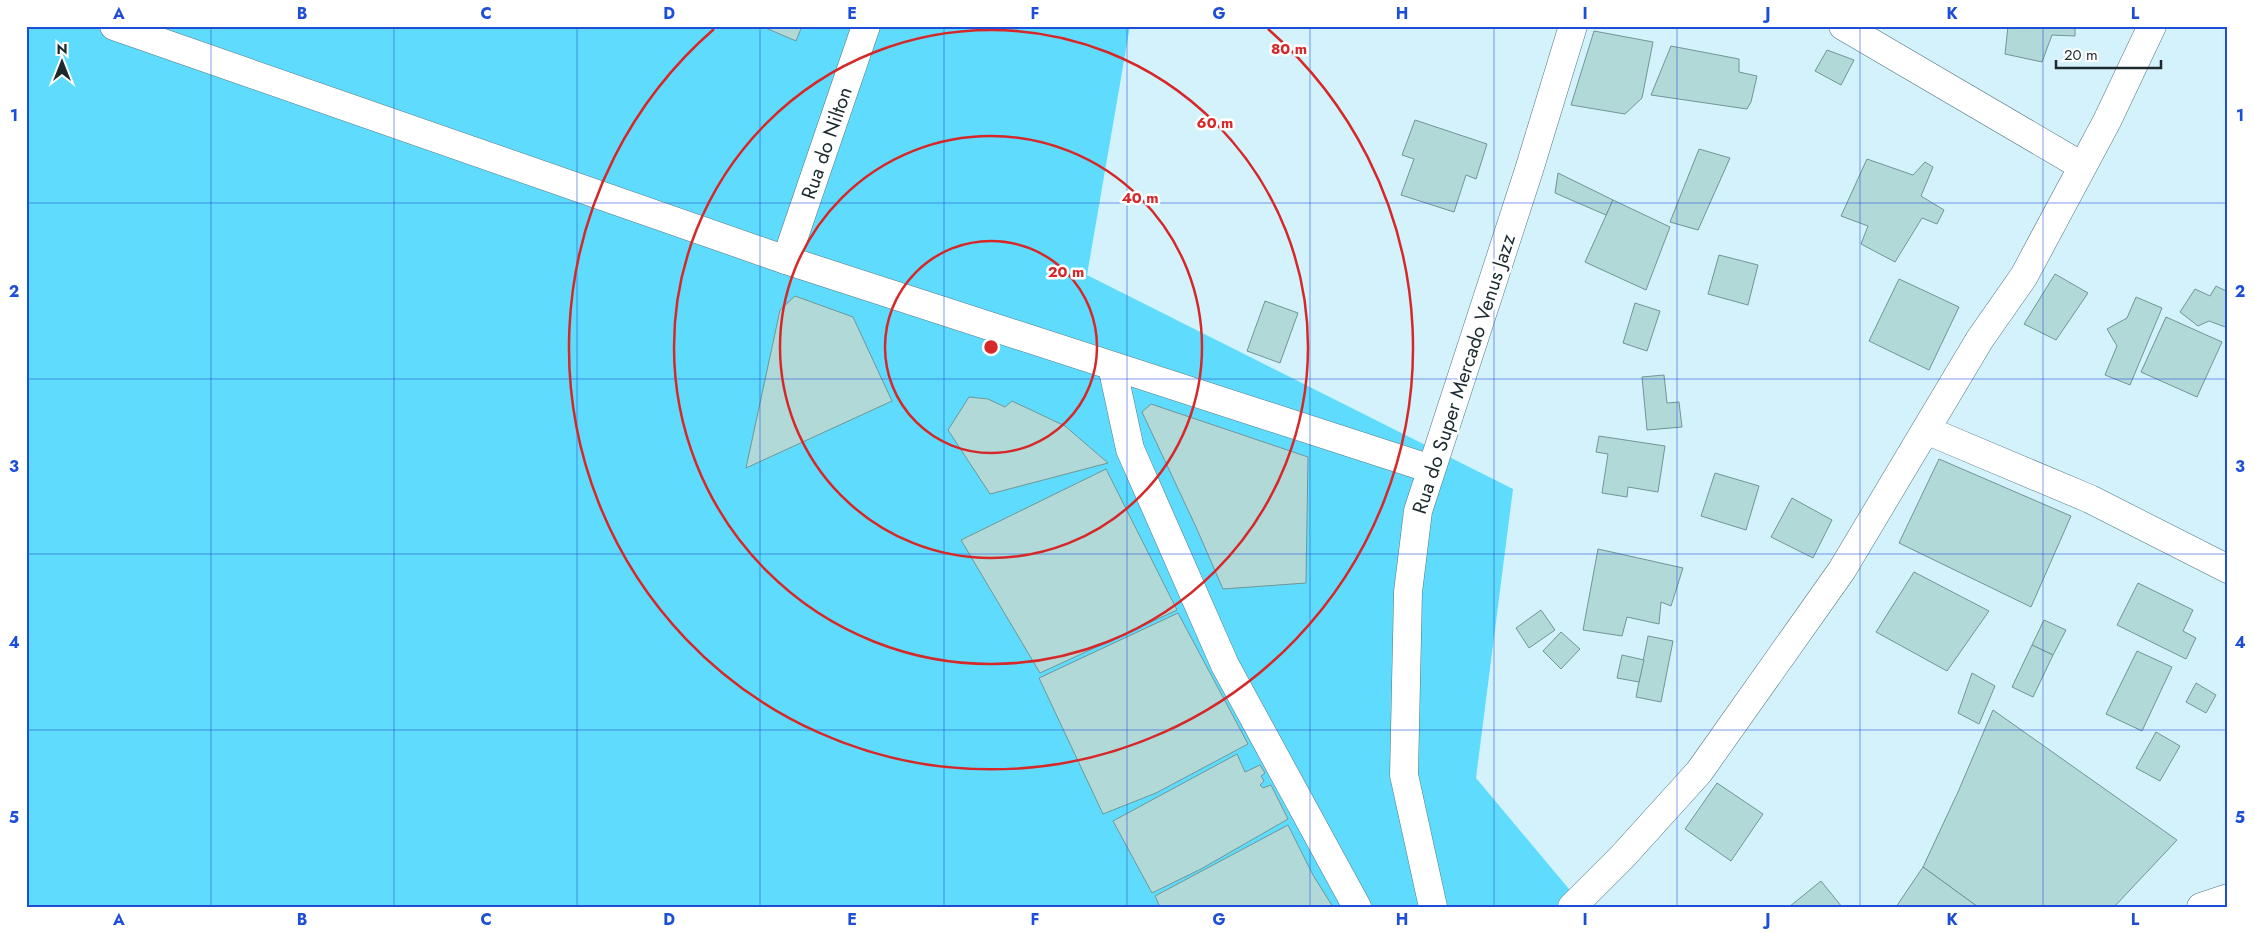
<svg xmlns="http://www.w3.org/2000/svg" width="2254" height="933" font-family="Jost,sans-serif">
	<rect width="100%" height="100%" fill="#d4f2fc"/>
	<path fill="#5fdcfd" d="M 26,26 L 1130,26 L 1087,275 L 1513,489 L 1476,778 L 1584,907 L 26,907 Z"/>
	<g fill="#b1d9d8" stroke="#709695">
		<path d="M 761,26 L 802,26 L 796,41 Z"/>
		<path d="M 2008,26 L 2075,26 L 2075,36 L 2052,35 L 2042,62 L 2005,54 Z"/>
		<path d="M 1594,31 L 1653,42 L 1642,98 L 1625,114 L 1571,105 Z"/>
		<path d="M 1671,46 L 1739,59 L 1739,72 L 1757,76 L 1751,102 L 1747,109 L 1651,95 Z"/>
		<path d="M 1827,50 L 1854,60 L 1841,85 L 1815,71 Z"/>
		<path d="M 1415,120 L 1487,144 L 1476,179 L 1466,175 L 1454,212 L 1401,195 L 1414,159 L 1402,155 Z"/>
		<path d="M 1699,149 L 1730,158 L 1698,230 L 1670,222 Z"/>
		<path d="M 1867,159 L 1913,175 L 1925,162 L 1933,167 L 1921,196 L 1944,210 L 1937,224 L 1922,218 L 1895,262 L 1861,244 L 1868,226 L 1841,216 Z"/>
		<path d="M 1558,173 L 1613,200 L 1606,215 L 1555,193 Z"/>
		<path d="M 1613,200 L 1670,227 L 1646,290 L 1585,262 Z"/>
		<path d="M 1719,255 L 1758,265 L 1748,305 L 1708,294 Z"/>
		<path d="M 2055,274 L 2088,293 L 2056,340 L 2024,324 Z"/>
		<path d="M 1899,279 L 1959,307 L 1929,370 L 1869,341 Z"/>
		<path d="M 2216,286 L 2228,292 L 2228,328 L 2209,321 L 2198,326 L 2180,312 L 2195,289 L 2210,296 Z"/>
		<path d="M 795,296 L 853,317 L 892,401 L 746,468 L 780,310 Z"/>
		<path d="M 2136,297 L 2162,308 L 2130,385 L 2105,375 L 2117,346 L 2107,329 L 2127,318 Z"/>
		<path d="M 1265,301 L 1298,313 L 1280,363 L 1247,351 Z"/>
		<path d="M 1635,303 L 1660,311 L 1647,351 L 1623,343 Z"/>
		<path d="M 2166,317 L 2222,342 L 2197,397 L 2141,372 Z"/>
		<path d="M 1664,375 L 1667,403 L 1679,402 L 1682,427 L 1647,430 L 1642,377 Z"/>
		<path d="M 969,397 L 988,399 L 1005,407 L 1012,401 L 1065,426 L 1108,463 L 990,494 L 948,430 Z"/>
		<path d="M 1151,404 L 1308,457 L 1306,583 L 1223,589 L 1196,527 L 1142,412 Z"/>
		<path d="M 1599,436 L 1665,446 L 1658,492 L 1628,487 L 1627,497 L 1602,493 L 1608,454 L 1596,452 Z"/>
		<path d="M 1939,459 L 2071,516 L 2031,607 L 1899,543 Z"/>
		<path d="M 1106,469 L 1177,610 L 1040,673 L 961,540 Z"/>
		<path d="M 1715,473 L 1759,486 L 1746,530 L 1701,516 Z"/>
		<path d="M 1792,498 L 1832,520 L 1813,558 L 1771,537 Z"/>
		<path d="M 1598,549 L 1683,568 L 1671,606 L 1661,602 L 1659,624 L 1627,617 L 1622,636 L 1583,630 Z"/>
		<path d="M 1914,572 L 1989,611 L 1947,671 L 1876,632 Z"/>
		<path d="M 2138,583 L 2193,610 L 2183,631 L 2196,638 L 2186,659 L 2117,625 Z"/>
		<path d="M 1541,610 L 1555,630 L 1529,648 L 1516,628 Z"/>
		<path d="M 1178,613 L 1248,744 L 1156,793 L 1103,814 L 1039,678 Z"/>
		<path d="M 2044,620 L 2066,630 L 2053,655 L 2032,645 Z"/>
		<path d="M 1561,632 L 1580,649 L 1561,669 L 1543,651 Z"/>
		<path d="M 1648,636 L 1673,641 L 1661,702 L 1636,697 Z"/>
		<path d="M 2032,645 L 2053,655 L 2033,697 L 2012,687 Z"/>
		<path d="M 2137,651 L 2172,667 L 2142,731 L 2106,714 Z"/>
		<path d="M 1622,655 L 1644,660 L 1639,682 L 1617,678 Z"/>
		<path d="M 1972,673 L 1995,686 L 1979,724 L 1958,713 Z"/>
		<path d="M 2196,683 L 2216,695 L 2206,713 L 2186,702 Z"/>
		<path d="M 1993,710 L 2177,840 L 2114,907 L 1978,907 L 1923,867 L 1958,792 Z"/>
		<path d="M 2156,732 L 2180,746 L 2160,781 L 2136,768 Z"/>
		<path d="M 1237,754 L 1245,772 L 1260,765 L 1265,773 L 1261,776 L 1264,781 L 1260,785 L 1263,788 L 1271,785 L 1288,819 L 1201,869 L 1152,893 L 1113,821 Z"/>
		<path d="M 1717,783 L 1763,814 L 1731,861 L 1685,829 Z"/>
		<path d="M 1288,825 L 1313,875 L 1333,907 L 1160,907 L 1155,896 Z"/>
		<path d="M 1923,867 L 1978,907 L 1896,907 Z"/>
		<path d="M 1821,881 L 1842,907 L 1789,907 Z"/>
	</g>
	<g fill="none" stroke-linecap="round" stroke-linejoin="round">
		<defs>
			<g id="minor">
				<path d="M 114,26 L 786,260 L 1431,469"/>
				<path d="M 1843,26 L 2082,166"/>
				<path d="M 786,260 L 866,26"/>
				<path d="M 1112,366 L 1130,449 L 1225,665 L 1357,907"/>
				<path d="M 1926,430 L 2090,499 L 2228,569"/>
				<path d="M 1433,907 L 1404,775 L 1408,592 L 1418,511 L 1529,170 L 1573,26"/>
				<path d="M 1572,907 L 1623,856 L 1699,772 L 1842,570 L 1980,339 L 2024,276 L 2107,121 L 2152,26"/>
				<path d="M 2201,907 L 2228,898"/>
			</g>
		</defs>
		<use href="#minor" stroke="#537580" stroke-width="29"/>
		<use href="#minor" stroke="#fff" stroke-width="28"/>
	</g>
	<path fill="none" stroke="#1d4ed8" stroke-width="1" stroke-opacity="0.55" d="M 211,26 L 211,907M 394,26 L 394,907M 577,26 L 577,907M 760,26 L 760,907M 944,26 L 944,907M 1127,26 L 1127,907M 1310,26 L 1310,907M 1494,26 L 1494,907M 1677,26 L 1677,907M 1860,26 L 1860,907M 2043,26 L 2043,907M 26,203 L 2228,203M 26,379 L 2228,379M 26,554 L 2228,554M 26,730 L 2228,730"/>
	<g fill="none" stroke="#d62828" stroke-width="2.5">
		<circle cx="991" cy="347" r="106"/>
		<circle cx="991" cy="347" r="211"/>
		<circle cx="991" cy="347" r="317"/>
		<path d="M1268 29A422 422 0 1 1 714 29"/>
	</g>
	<g text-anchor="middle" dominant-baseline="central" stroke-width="5" stroke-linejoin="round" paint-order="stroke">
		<g font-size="20" fill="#1c2a2f" stroke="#fff">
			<text transform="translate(827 143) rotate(-71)">Rua do Nilton</text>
			<text transform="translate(1464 374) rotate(-72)">Rua do Super Mercado Venus Jazz</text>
		</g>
	</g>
	<circle cx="991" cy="347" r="8" fill="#d62828" stroke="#fff" stroke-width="2.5"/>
	<g font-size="15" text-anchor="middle" font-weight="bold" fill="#d62828" stroke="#fff" stroke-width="5" stroke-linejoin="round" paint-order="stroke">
		<text x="1289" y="54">80 m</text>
		<text x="1215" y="128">60 m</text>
		<text x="1140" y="203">40 m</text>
		<text x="1066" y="277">20 m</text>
	</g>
	<rect width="2254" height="933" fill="none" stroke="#ffffff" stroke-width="55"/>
	<g transform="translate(62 62)" stroke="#ffffff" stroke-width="4" paint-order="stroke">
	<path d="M0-4L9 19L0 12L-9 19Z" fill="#1c2a2f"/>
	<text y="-8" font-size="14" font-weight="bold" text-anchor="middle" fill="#1c2a2f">N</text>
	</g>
	<path d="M2056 60v8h105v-8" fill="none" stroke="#1c2a2f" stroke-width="2.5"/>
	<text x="2064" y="60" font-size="15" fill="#1c2a2f" stroke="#ffffff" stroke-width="4" paint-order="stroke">20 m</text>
	<rect x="28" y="28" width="2198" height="878" fill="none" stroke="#1d4ed8" stroke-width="2"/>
	<g font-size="16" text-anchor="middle" font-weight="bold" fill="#1d4ed8">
		<text x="119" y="19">A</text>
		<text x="302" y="19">B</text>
		<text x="486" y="19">C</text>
		<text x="669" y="19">D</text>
		<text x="852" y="19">E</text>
		<text x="1035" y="19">F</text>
		<text x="1219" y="19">G</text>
		<text x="1402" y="19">H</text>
		<text x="1585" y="19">I</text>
		<text x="1768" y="19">J</text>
		<text x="1952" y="19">K</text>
		<text x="2135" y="19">L</text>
		<text x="14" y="121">1</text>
		<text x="2240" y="121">1</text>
		<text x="14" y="297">2</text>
		<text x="2240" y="297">2</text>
		<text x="14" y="472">3</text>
		<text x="2240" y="472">3</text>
		<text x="14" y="648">4</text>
		<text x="2240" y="648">4</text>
		<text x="14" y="823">5</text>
		<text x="2240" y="823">5</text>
		<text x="119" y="925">A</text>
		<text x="302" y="925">B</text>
		<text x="486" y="925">C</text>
		<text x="669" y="925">D</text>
		<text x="852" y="925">E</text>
		<text x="1035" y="925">F</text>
		<text x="1219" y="925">G</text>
		<text x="1402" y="925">H</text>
		<text x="1585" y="925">I</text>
		<text x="1768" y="925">J</text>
		<text x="1952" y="925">K</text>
		<text x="2135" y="925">L</text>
	</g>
</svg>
